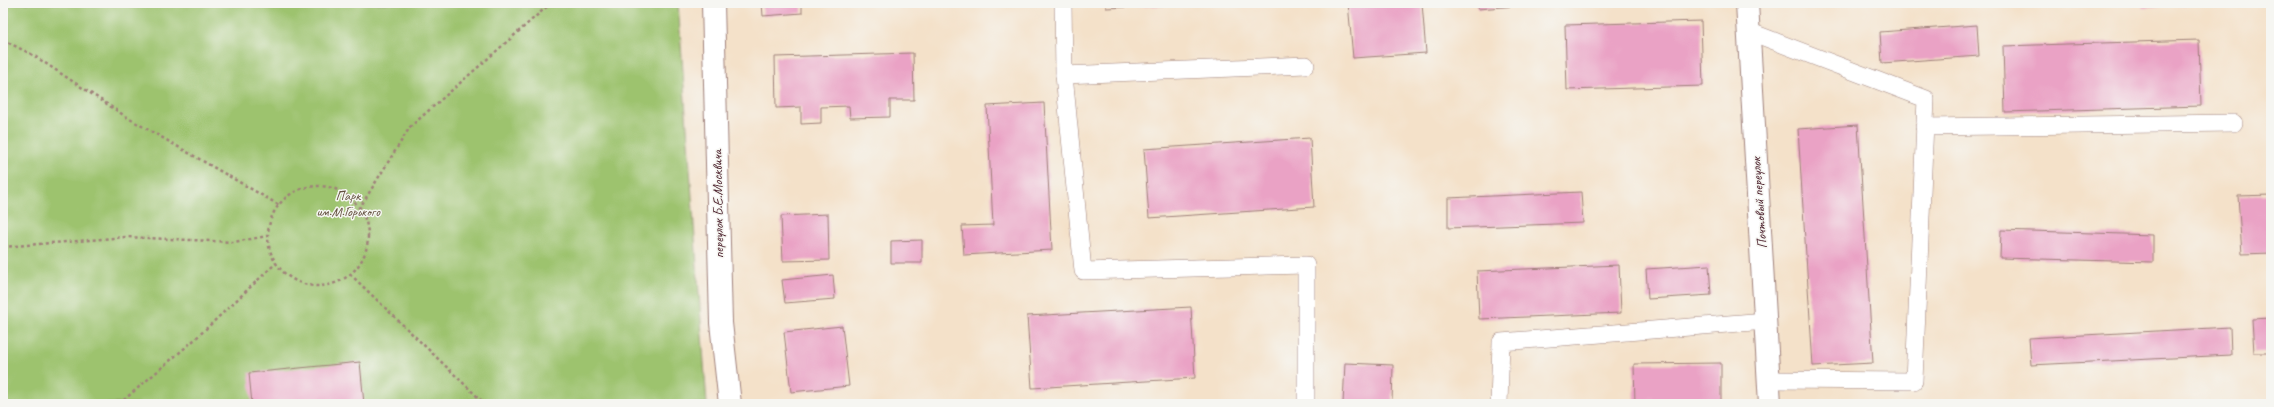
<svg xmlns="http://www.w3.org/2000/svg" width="2274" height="407" font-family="Caveat,sans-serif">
	<rect width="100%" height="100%" fill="#f6f6f2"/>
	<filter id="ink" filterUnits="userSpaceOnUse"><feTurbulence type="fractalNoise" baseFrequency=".025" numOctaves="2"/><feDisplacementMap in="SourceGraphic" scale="8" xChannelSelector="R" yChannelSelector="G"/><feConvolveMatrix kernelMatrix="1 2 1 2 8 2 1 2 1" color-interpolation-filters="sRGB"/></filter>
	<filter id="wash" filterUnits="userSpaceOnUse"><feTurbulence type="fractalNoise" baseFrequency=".012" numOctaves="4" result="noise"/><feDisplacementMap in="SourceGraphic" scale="16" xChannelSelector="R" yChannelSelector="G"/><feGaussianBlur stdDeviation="0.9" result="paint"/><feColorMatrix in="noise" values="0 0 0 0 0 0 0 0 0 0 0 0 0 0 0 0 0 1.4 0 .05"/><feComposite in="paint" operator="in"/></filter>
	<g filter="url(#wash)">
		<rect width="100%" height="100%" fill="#f4e1c9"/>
		<path fill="#9dc36e" stroke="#74714c" d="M 3,3 L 678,3 L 707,404 L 3,404 Z"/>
		<g id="blocks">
			<g fill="#eaa2c5">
				<path d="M 762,3 L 802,3 L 802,13 L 763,16 Z"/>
				<path d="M 1106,3 L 1197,3 L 1197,4 L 1106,8 Z"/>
				<path d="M 1348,3 L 1422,3 L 1426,53 L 1353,58 Z"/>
				<path d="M 1477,3 L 1515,3 L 1516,6 L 1478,9 Z"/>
				<path d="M 2143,3 L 2186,3 L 2186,5 L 2143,7 Z"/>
				<path d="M 1701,21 L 1703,86 L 1567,90 L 1565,25 Z"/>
				<path d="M 1977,25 L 1979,56 L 1882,63 L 1880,32 Z"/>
				<path d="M 2199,40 L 2201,106 L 2005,112 L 2003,46 Z"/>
				<path d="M 913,53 L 914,100 L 890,100 L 890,117 L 850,118 L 849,106 L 821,107 L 821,123 L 801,124 L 801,107 L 776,108 L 775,57 Z"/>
				<path d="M 1044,103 L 1052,250 L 964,255 L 962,226 L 993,225 L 987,106 Z"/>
				<path d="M 1858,125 L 1873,363 L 1813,366 L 1798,129 Z"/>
				<path d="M 1310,138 L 1314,207 L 1149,218 L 1144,149 Z"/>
				<path d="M 1581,192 L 1583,223 L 1448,228 L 1448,198 Z"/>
				<path d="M 2271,195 L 2271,253 L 2242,254 L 2238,196 Z"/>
				<path d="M 828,214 L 829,260 L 783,261 L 781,216 Z"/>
				<path d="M 2001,230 L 2153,235 L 2153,262 L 2000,258 Z"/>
				<path d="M 922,240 L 922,263 L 891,263 L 891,241 Z"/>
				<path d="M 1619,265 L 1621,313 L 1479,319 L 1477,271 Z"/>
				<path d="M 1709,265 L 1711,295 L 1648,299 L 1646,269 Z"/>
				<path d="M 833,275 L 835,299 L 785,303 L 782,280 Z"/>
				<path d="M 1191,307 L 1195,378 L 1032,388 L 1027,316 Z"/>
				<path d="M 2271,318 L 2271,353 L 2254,353 L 2252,319 Z"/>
				<path d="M 842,326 L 849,386 L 791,392 L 784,332 Z"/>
				<path d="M 2230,327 L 2231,355 L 2031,365 L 2029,338 Z"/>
				<path d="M 360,362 L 364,404 L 252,404 L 249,373 Z"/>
				<path d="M 1345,363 L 1393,365 L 1392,404 L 1343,404 Z"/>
				<path d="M 1721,363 L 1721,404 L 1635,404 L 1634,364 Z"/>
			</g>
		</g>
	</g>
	<g filter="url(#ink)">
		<use href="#blocks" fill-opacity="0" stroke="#9f807a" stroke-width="1"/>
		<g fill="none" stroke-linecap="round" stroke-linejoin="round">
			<defs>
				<g id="service">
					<path d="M 1063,3 L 1064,75 L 1083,271 L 1306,265 L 1306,404"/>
					<path d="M 1748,31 L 1926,99 L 1914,381 L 1770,380"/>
					<path d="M 1064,75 L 1306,65"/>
					<path d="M 1924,127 L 2234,123"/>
					<path d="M 1499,404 L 1501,342 L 1766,321"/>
				</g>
				<g id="minor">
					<path d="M 713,3 L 721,323 L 730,404"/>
					<path d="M 1747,3 L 1770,404"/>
				</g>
			</defs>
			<use href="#service" stroke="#9f807a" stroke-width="18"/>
			<use href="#minor" stroke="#9f807a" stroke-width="24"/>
			<g stroke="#9f807a" stroke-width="2.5" stroke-dasharray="3 3" stroke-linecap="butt">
				<path d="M 3,40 L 33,55 L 128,118 L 279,205"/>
				<circle cx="318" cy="236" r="50"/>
				<path d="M 359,209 L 410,127 L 551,3"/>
				<path d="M 3,247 L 126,237 L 233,242 L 268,236"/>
				<path d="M 350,274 L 485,404"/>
				<path d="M 119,404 L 193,341 L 276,263"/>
			</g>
			<use href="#service" stroke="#fff" stroke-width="17"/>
			<use href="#minor" stroke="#fff" stroke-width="22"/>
		</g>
	</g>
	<g text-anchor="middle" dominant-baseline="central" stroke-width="3" stroke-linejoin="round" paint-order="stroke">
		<g font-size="14" fill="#63503f" stroke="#f6f6f2">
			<text x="348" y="195">Парк<tspan x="348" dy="16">им.М.Горького</tspan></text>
		</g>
		<g font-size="14" fill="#4a1f2b" stroke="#f6f6f2">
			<text transform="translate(1759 203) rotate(-94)">Почтовый переулок</text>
			<text transform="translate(718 204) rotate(-91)">переулок Б.Е.Москвича</text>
		</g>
	</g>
	<rect width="2274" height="407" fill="none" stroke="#f6f6f2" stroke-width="16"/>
</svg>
